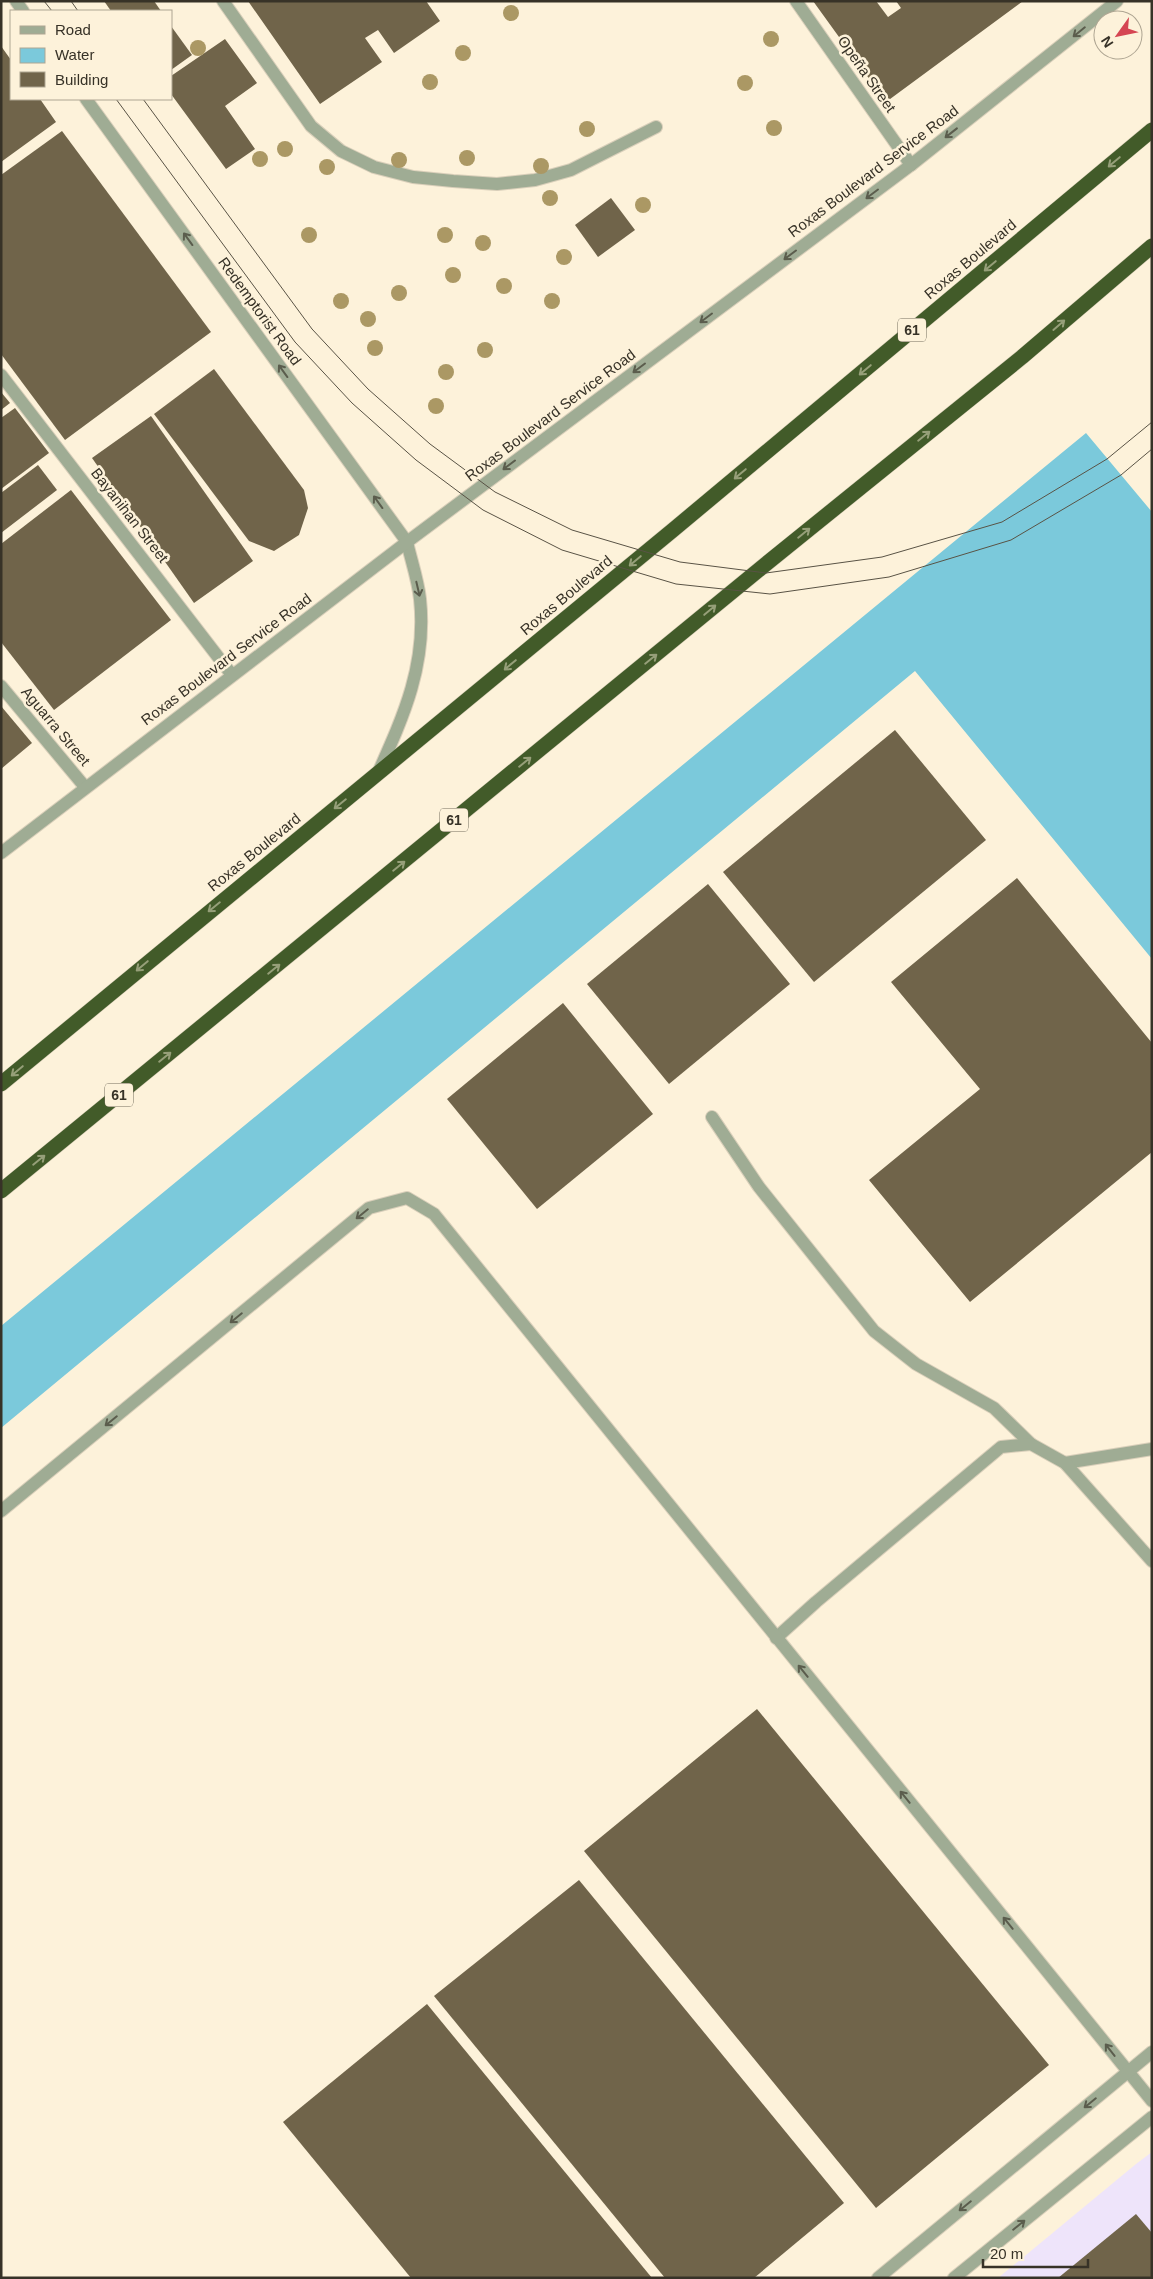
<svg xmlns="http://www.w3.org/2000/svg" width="1153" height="2279" font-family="Arial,sans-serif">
	<rect width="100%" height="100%" fill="#fdf2da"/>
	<path fill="#eee4fa" d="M 1152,2152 L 1152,2278 L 998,2278 L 1136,2164 Z"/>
	<path fill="#7bc9db" d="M 1086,433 L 1152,512 L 1152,959 L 915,671 L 1,1428 L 1,1326 Z"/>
	<g fill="#70644a">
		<path d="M 104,1 L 154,1 L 161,11 L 111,11 Z"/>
		<path d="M 248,1 L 426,1 L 440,21 L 394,53 L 378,30 L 365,38 L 382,62 L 320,104 Z"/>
		<path d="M 813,1 L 876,1 L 888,17 L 901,8 L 896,1 L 1023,1 L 886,102 Z"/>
		<path d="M 171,26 L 192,55 L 171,70 Z"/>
		<path d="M 225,39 L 257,83 L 225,106 L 255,149 L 226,169 L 171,94 L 171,76 Z"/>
		<path d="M 1,46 L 11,60 L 11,99 L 40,99 L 56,122 L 1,162 Z"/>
		<path d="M 62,131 L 211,332 L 65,440 L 1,354 L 1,175 Z"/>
		<path d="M 611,198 L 635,230 L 598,257 L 575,225 Z"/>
		<path d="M 214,369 L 304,490 L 308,508 L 299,535 L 274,551 L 249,541 L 154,414 Z"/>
		<path d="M 1,392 L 10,403 L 1,410 Z"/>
		<path d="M 15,408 L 49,453 L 1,489 L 1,418 Z"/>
		<path d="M 151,416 L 253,561 L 194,603 L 92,458 Z"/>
		<path d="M 38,465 L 57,490 L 1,533 L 1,493 Z"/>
		<path d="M 71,490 L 171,620 L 54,710 L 1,642 L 1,544 Z"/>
		<path d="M 1,706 L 32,743 L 1,769 Z"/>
		<path d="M 895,730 L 986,840 L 814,982 L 723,872 Z"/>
		<path d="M 1017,878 L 1152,1043 L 1152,1152 L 970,1302 L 869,1180 L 980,1089 L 891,982 Z"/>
		<path d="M 708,884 L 790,984 L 669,1084 L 587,984 Z"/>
		<path d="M 563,1003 L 653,1114 L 537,1209 L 447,1099 Z"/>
		<path d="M 757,1709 L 1049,2065 L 876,2208 L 584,1851 Z"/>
		<path d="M 579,1880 L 844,2203 L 754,2278 L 665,2278 L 434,1996 Z"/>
		<path d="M 427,2004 L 652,2278 L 411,2278 L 283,2122 Z"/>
		<path d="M 1136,2214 L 1152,2233 L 1152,2278 L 1058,2278 Z"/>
	</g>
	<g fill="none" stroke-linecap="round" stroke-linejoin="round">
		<defs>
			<g id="lane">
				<path d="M 223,1 L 311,126 L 341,151 L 374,167 L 413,177 L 453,181 L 497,184 L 535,180 L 571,170 L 656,127"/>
				<path d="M 378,773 C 404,715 427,664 420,599 C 418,580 411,560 407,542"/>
				<path d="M 712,1117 L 759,1187 L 874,1331 L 916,1364 L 994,1408 L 1031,1444"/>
				<path d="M 1065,1463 L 1152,1449"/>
				<path d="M 776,1638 L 816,1602 L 1001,1447 L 1031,1444 L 1065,1463 L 1152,1561"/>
			</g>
			<g id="street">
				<path d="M 16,1 L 23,11"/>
				<path d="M 796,1 L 911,165"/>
				<path d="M 86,99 L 407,542"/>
				<path d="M 1,375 L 232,675"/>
				<path d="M 1,686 L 85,787"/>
				<path d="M 1,853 L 407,542 L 911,165 L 1117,1"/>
				<path d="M 1,1511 L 369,1208 L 407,1198 L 434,1214 L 1152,2101"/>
				<path d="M 878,2278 L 1152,2052"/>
				<path d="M 954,2278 L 1152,2117"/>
			</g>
			<g id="highway">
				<path d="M 1,1084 L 673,530 L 1152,130"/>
				<path d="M 1,1191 L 766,564 L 1022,357 L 1152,246"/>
			</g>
		</defs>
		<use href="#lane" stroke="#d9cfba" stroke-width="14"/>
		<use href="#street" stroke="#d9cfba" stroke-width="14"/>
		<use href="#highway" stroke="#d9cfba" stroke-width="16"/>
		<use href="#lane" stroke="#9fac94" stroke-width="12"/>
		<use href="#street" stroke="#9fac94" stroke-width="12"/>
		<use href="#highway" stroke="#425b29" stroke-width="15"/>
		<g stroke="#595345" stroke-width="1">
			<path d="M 44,1 L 52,11"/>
			<path d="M 71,1 L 78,11"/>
			<path d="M 116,99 L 295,342 L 352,403 L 416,460 L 483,510 L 562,550 L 676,584 L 770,594 L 889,577 L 1011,540 L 1121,475 L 1152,449"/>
			<path d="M 143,99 L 312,329 L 368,389 L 430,444 L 495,492 L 572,530 L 680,562 L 766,573 L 882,557 L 1002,522 L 1107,459 L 1152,422"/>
		</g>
	</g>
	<g fill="#ab9864">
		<circle cx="511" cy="13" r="8"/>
		<circle cx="771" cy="39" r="8"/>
		<circle cx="198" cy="48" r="8"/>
		<circle cx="463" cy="53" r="8"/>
		<circle cx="430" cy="82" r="8"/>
		<circle cx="745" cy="83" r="8"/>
		<circle cx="774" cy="128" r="8"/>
		<circle cx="587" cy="129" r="8"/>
		<circle cx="285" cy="149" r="8"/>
		<circle cx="467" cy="158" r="8"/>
		<circle cx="260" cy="159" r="8"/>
		<circle cx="399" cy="160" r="8"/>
		<circle cx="541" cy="166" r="8"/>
		<circle cx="327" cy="167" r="8"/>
		<circle cx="550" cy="198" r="8"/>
		<circle cx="643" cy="205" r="8"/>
		<circle cx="309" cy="235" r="8"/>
		<circle cx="445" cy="235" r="8"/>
		<circle cx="483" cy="243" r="8"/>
		<circle cx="564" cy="257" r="8"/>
		<circle cx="453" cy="275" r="8"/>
		<circle cx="504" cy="286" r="8"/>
		<circle cx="399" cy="293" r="8"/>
		<circle cx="341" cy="301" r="8"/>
		<circle cx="552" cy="301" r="8"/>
		<circle cx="368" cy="319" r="8"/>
		<circle cx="375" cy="348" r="8"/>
		<circle cx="485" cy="350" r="8"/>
		<circle cx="446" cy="372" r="8"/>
		<circle cx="436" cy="406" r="8"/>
	</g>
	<defs><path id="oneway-shaft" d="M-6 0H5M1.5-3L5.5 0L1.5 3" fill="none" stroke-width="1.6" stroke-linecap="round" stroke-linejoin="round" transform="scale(1.25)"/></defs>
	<g stroke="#5b5d4d">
		<use href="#oneway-shaft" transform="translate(1079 32) rotate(141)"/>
		<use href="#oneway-shaft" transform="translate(951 133) rotate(142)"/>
		<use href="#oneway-shaft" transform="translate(872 194) rotate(143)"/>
		<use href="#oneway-shaft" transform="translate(188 239) rotate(-126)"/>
		<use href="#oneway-shaft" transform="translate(790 255) rotate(143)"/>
		<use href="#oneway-shaft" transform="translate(706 318) rotate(143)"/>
		<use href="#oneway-shaft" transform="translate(639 368) rotate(143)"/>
		<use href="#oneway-shaft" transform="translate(283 371) rotate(-126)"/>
		<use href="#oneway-shaft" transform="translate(509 465) rotate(143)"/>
		<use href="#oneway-shaft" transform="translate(378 502) rotate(-126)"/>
		<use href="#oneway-shaft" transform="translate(418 589) rotate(77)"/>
		<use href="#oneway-shaft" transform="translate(362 1214) rotate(141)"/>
		<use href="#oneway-shaft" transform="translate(236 1318) rotate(141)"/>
		<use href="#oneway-shaft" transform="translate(111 1421) rotate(141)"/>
		<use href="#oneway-shaft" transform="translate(803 1671) rotate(-129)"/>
		<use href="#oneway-shaft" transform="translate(905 1797) rotate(-129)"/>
		<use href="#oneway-shaft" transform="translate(1008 1923) rotate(-129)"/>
		<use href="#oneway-shaft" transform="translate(1110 2050) rotate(-128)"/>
		<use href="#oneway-shaft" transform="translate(1090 2103) rotate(141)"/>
		<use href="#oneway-shaft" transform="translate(965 2206) rotate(141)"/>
		<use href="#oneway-shaft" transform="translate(1019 2225) rotate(-39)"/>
	</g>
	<g stroke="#969f79">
		<use href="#oneway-shaft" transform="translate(1114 162) rotate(140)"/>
		<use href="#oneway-shaft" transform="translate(990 266) rotate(140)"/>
		<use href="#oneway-shaft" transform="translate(1059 325) rotate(-41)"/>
		<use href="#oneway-shaft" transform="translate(865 370) rotate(140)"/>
		<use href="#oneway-shaft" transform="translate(924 436) rotate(-39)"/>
		<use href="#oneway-shaft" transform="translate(740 474) rotate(140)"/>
		<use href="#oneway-shaft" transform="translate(804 533) rotate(-39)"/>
		<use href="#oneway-shaft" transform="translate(635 561) rotate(140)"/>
		<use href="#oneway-shaft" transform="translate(710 610) rotate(-40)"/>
		<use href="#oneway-shaft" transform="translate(651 659) rotate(-39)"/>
		<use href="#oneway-shaft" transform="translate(510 665) rotate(140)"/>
		<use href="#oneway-shaft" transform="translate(525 762) rotate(-39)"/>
		<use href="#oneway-shaft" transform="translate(340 804) rotate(141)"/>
		<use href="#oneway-shaft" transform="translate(399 866) rotate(-39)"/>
		<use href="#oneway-shaft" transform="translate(214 907) rotate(141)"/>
		<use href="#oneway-shaft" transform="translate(142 966) rotate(140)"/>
		<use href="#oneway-shaft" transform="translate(274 969) rotate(-39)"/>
		<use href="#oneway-shaft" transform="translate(165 1057) rotate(-39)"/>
		<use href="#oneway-shaft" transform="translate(17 1071) rotate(140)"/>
		<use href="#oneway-shaft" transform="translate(39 1160) rotate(-39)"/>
	</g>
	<g text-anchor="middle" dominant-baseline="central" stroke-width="5" stroke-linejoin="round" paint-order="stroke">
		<g fill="#fdf2da" stroke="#726c5d" stroke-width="1">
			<rect x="898" y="318.5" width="28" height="23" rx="4"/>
			<rect x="440" y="808.5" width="28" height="23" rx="4"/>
			<rect x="105" y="1083.5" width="28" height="23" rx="4"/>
		</g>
		<g font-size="14" font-weight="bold" fill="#373227">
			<text x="912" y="330">61</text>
			<text x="454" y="820">61</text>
			<text x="119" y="1095">61</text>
		</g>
		<g font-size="15" fill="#373227" stroke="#fdf2da">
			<text transform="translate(867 74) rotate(55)">Opeña Street</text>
			<text transform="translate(873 171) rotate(-37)">Roxas Boulevard Service Road</text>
			<text transform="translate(970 259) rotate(-40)">Roxas Boulevard</text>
			<text transform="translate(260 311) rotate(54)">Redemptorist Road</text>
			<text transform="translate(550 415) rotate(-37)">Roxas Boulevard Service Road</text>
			<text transform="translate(130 515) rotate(52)">Bayanihan Street</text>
			<text transform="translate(566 595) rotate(-40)">Roxas Boulevard</text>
			<text transform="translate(226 659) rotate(-37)">Roxas Boulevard Service Road</text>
			<text transform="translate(56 726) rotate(50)">Aguarra Street</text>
			<text transform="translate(254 852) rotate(-39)">Roxas Boulevard</text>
		</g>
	</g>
	<rect width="1153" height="2279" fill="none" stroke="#373227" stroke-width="5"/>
	<rect x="10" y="10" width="162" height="90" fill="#fdf2da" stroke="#aea592"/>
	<rect x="20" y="26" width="25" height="8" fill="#9fac94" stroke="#aea592"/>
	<text x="55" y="35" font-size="15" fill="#373227">Road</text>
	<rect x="20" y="48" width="25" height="15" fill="#7bc9db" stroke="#aea592"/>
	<text x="55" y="60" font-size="15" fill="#373227">Water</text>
	<rect x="20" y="72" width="25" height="15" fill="#70644a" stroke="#aea592"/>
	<text x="55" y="85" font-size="15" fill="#373227">Building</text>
	<g transform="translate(1118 35) rotate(237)"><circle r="24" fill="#fdf2da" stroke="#aea592"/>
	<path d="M0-4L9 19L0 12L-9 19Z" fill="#d54552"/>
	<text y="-8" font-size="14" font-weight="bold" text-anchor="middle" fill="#373227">N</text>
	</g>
	<path d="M983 2259v8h105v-8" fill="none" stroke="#373227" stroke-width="2.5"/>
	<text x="990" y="2259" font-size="15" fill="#373227" stroke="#fdf2da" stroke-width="4" paint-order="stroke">20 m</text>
</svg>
